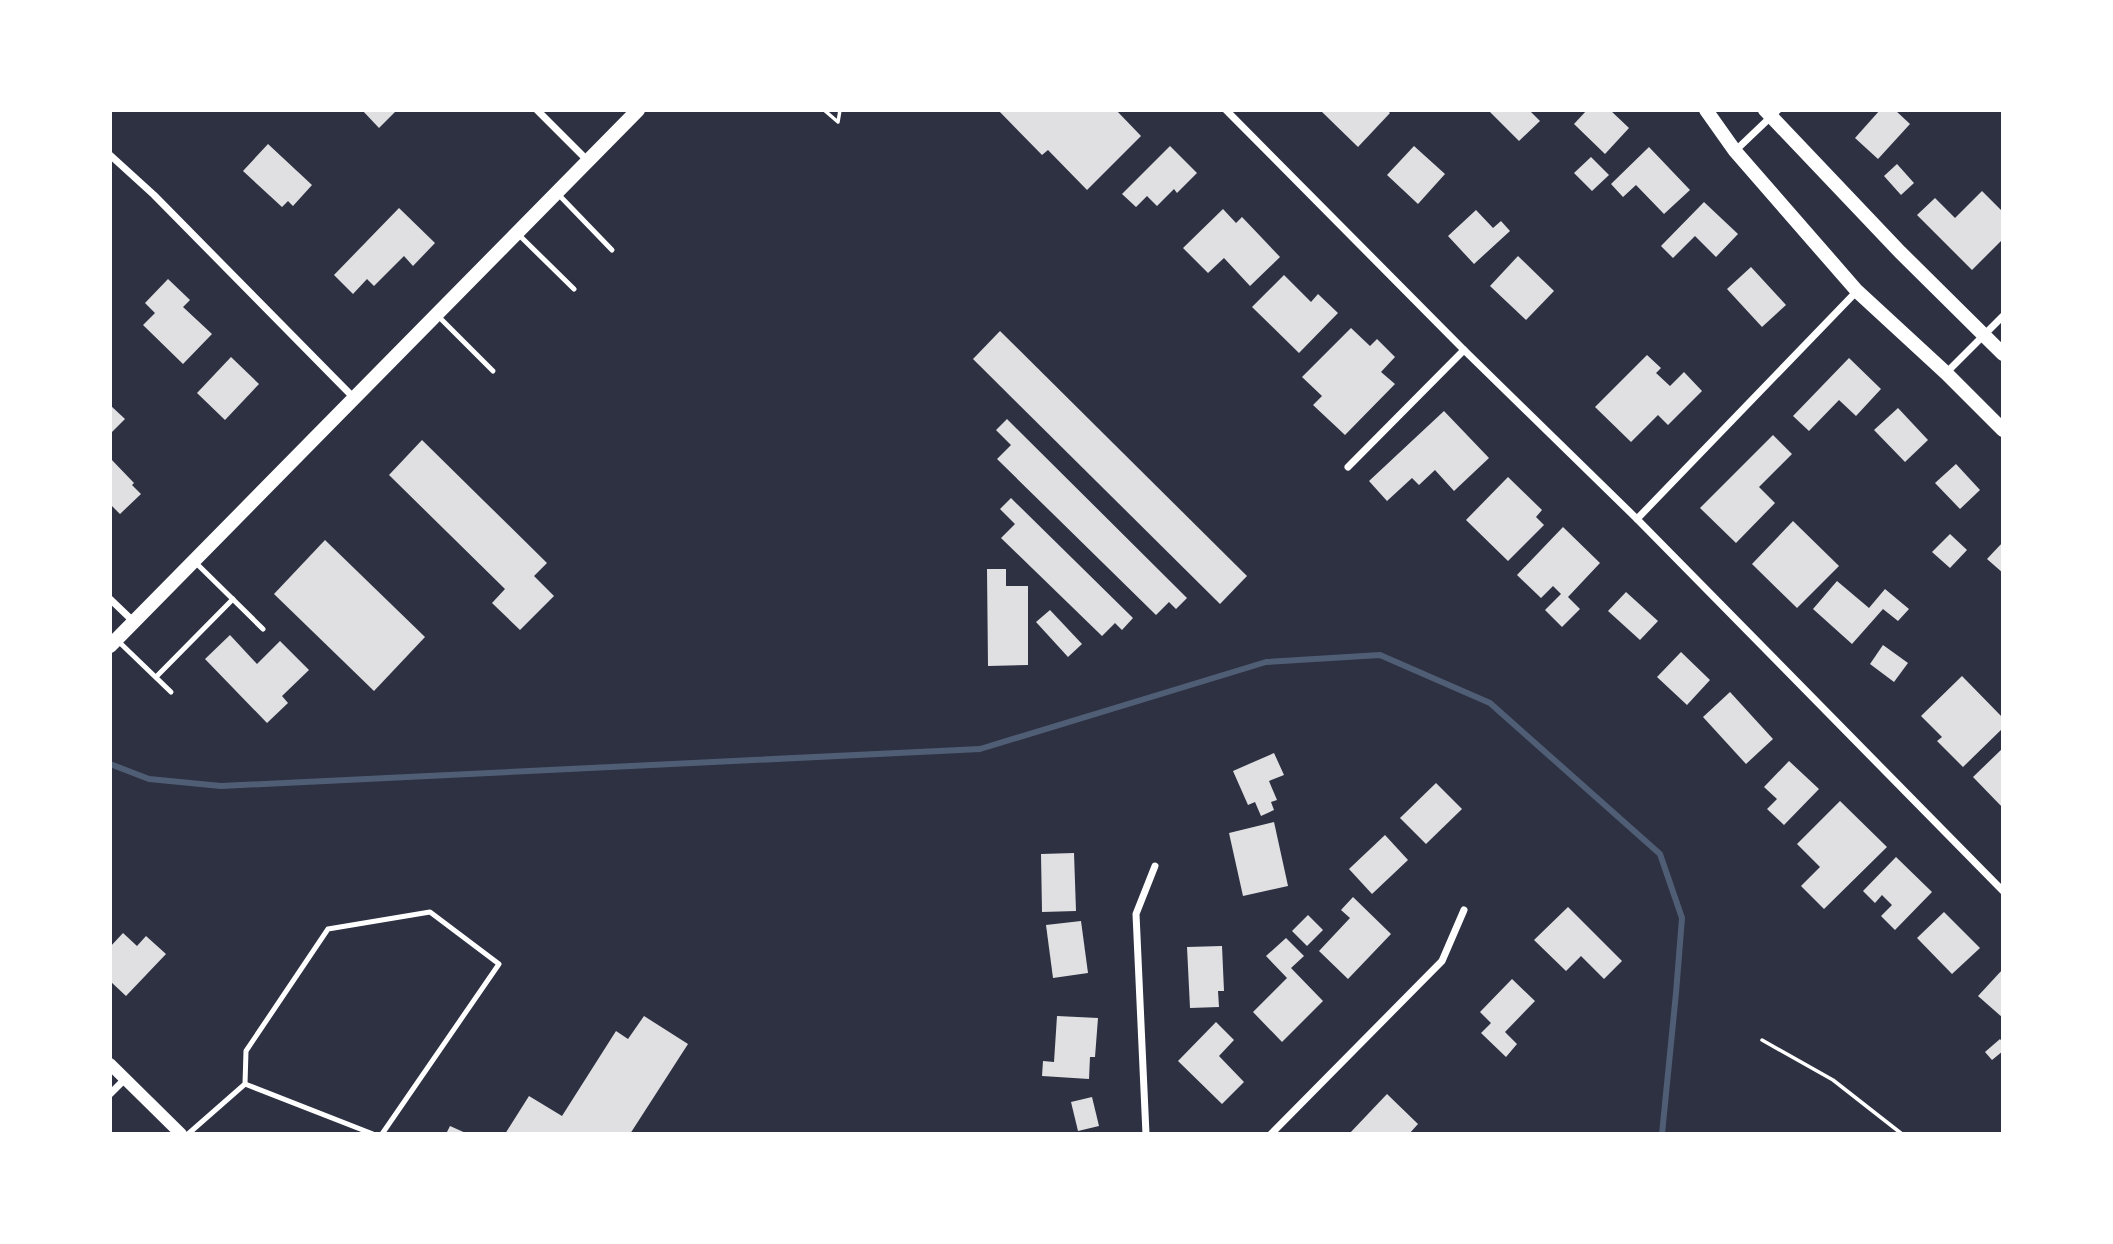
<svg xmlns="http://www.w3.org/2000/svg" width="2113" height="1244" font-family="Mulish,sans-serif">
	<rect width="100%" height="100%" fill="#2d3142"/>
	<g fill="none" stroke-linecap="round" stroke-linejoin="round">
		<path stroke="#4f5d75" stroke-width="6" d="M 110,764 L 149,779 L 221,786 L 980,749 L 1266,662 L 1380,655 L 1490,703 L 1660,854 L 1682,918 L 1676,993 L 1662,1134"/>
	</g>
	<g fill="#e0e0e3">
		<path d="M 362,110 L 397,110 L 379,128 Z"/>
		<path d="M 998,110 L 1116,110 L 1141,136 L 1087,190 L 1048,150 L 1042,155 Z"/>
		<path d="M 1320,110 L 1387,110 L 1390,113 L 1358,147 Z"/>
		<path d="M 1488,110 L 1529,110 L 1540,121 L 1519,141 Z"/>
		<path d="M 1587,110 L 1610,110 L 1629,128 L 1605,154 L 1574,124 Z"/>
		<path d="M 1880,110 L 1895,110 L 1910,124 L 1878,159 L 1855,138 Z"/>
		<path d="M 268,144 L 312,185 L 293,206 L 288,201 L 282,207 L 243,171 Z"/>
		<path d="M 1170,146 L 1197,173 L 1177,193 L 1174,189 L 1157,206 L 1147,196 L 1136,207 L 1122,194 Z"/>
		<path d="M 1414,146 L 1445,174 L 1418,204 L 1387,175 Z"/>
		<path d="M 1649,147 L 1690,190 L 1664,214 L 1636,185 L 1623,197 L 1611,184 Z"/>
		<path d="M 1591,157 L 1609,175 L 1592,191 L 1574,173 Z"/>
		<path d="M 1897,164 L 1914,183 L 1901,195 L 1884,176 Z"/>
		<path d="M 1982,191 L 2003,212 L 2003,239 L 1972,270 L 1917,215 L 1935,198 L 1955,218 Z"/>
		<path d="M 1704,202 L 1738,234 L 1716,257 L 1695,236 L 1673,258 L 1661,246 Z"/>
		<path d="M 399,208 L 435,243 L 413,266 L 404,256 L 374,286 L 367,279 L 353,294 L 334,275 Z"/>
		<path d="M 1223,209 L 1236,223 L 1242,217 L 1280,257 L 1250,286 L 1224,258 L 1208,273 L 1183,248 Z"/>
		<path d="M 1476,210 L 1493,228 L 1501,221 L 1510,231 L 1474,264 L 1448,236 Z"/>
		<path d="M 1518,256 L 1554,291 L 1526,320 L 1490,286 Z"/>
		<path d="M 1751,267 L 1786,305 L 1762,327 L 1727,289 Z"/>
		<path d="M 1284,275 L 1311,302 L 1318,294 L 1338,313 L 1299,353 L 1252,307 Z"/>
		<path d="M 168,279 L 190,300 L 183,307 L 212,334 L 183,364 L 143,325 L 155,313 L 145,303 Z"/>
		<path d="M 1351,328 L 1370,346 L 1377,339 L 1395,357 L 1381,372 L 1395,384 L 1345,435 L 1313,405 L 1322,396 L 1302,377 Z"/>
		<path d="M 1000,331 L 1247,576 L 1220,604 L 973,359 Z"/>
		<path d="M 1647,355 L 1661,368 L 1656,373 L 1670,386 L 1684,372 L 1702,391 L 1668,425 L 1658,415 L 1631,442 L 1595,407 Z"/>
		<path d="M 231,357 L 259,384 L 225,420 L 197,393 Z"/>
		<path d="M 1849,358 L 1881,389 L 1856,416 L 1839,400 L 1809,431 L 1793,416 Z"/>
		<path d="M 110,405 L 125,419 L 110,434 Z"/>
		<path d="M 1898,408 L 1928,440 L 1905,462 L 1874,430 Z"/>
		<path d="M 1444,411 L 1489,458 L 1454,491 L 1435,470 L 1419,485 L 1412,478 L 1387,501 L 1369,481 Z"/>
		<path d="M 1007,419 L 1187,598 L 1176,609 L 1169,602 L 1156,615 L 997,459 L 1011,445 L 996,430 Z"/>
		<path d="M 1773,435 L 1792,454 L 1759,487 L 1775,503 L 1736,543 L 1700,508 Z"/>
		<path d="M 422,440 L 547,563 L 534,576 L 554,596 L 520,630 L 492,603 L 505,589 L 389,475 Z"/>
		<path d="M 110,458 L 134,483 L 132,485 L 141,494 L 120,514 L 110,504 Z"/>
		<path d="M 1956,464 L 1980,490 L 1960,509 L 1935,483 Z"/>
		<path d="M 1508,477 L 1542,510 L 1536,517 L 1544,525 L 1508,561 L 1466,520 Z"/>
		<path d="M 1011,498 L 1133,618 L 1122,630 L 1115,623 L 1102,636 L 1001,538 L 1015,524 L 1000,509 Z"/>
		<path d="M 1793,521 L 1839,566 L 1797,608 L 1752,564 Z"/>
		<path d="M 1563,527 L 1600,563 L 1568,597 L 1580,609 L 1562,627 L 1545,610 L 1561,594 L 1553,586 L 1541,598 L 1517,575 Z"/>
		<path d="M 1950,534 L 1967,550 L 1950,568 L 1932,552 Z"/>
		<path d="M 325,540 L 425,637 L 374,691 L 274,594 Z"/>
		<path d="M 2003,542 L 2003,573 L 1987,559 Z"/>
		<path d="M 987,569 L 1006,569 L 1006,586 L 1028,586 L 1028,665 L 988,666 Z"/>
		<path d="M 1837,581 L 1869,608 L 1885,589 L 1909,609 L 1898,621 L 1883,609 L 1852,644 L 1813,609 Z"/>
		<path d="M 1626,592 L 1658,621 L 1640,640 L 1608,611 Z"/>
		<path d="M 1050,610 L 1082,644 L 1068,657 L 1036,622 Z"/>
		<path d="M 230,635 L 257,664 L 280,641 L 309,670 L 282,696 L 288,703 L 267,723 L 205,659 Z"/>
		<path d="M 1883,645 L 1908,663 L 1894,682 L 1870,664 Z"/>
		<path d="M 1681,652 L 1710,680 L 1687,705 L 1657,677 Z"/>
		<path d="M 1962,676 L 2003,718 L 2003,728 L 1963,767 L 1937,741 L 1942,737 L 1921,716 Z"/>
		<path d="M 1730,692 L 1773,739 L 1746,764 L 1703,717 Z"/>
		<path d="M 2003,748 L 2003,808 L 1973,777 Z"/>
		<path d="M 1274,753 L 1284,775 L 1269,781 L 1277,800 L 1271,802 L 1274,810 L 1261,816 L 1255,802 L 1248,805 L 1233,771 Z"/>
		<path d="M 1789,761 L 1819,789 L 1784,825 L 1767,809 L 1777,799 L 1764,787 Z"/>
		<path d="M 1436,783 L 1462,809 L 1426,844 L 1400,818 Z"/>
		<path d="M 1840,801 L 1887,847 L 1824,909 L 1801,886 L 1820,867 L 1797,844 Z"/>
		<path d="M 1274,822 L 1288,886 L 1243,896 L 1229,833 Z"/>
		<path d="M 1385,835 L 1408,860 L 1372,894 L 1349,869 Z"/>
		<path d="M 1074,853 L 1076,911 L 1042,912 L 1041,854 Z"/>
		<path d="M 1896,857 L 1932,892 L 1895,930 L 1881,916 L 1892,905 L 1882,895 L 1875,903 L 1863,891 Z"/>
		<path d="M 1353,897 L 1391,934 L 1348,979 L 1319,951 L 1350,918 L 1341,910 Z"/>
		<path d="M 1568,907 L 1622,961 L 1604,979 L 1581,956 L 1566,971 L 1534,940 Z"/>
		<path d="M 1944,912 L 1980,948 L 1952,974 L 1917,938 Z"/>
		<path d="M 1308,915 L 1323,930 L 1307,946 L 1292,931 Z"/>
		<path d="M 1081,921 L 1088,973 L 1053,978 L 1046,925 Z"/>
		<path d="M 123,933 L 137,946 L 146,936 L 166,954 L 126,996 L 110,981 L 110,947 Z"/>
		<path d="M 1286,938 L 1304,956 L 1291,968 L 1323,1001 L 1282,1042 L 1253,1012 L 1287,978 L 1266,956 Z"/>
		<path d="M 1222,946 L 1224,991 L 1218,991 L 1219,1007 L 1190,1008 L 1187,947 Z"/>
		<path d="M 2003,969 L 2003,1018 L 1978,996 Z"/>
		<path d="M 1512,979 L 1535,1001 L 1505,1032 L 1517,1044 L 1506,1057 L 1481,1033 L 1491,1023 L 1480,1012 Z"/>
		<path d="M 644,1016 L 688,1044 L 630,1134 L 505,1134 L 529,1096 L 562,1116 L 616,1031 L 628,1039 Z"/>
		<path d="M 1057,1016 L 1098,1018 L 1095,1057 L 1090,1057 L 1089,1079 L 1042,1076 L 1043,1061 L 1054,1062 Z"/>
		<path d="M 1216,1022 L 1234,1040 L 1219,1056 L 1244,1082 L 1222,1104 L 1178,1061 Z"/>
		<path d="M 2000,1039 L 2003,1043 L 2003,1051 L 1992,1060 L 1985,1052 Z"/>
		<path d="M 1387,1094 L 1418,1124 L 1409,1134 L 1349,1134 Z"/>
		<path d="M 1092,1097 L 1099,1126 L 1078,1131 L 1071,1102 Z"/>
		<path d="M 450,1126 L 468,1134 L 446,1134 Z"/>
	</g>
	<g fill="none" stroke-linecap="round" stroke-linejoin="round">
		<g stroke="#fff" stroke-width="3.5">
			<path d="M 824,110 L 838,122 L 840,110"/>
			<path d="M 1762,1040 L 1833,1080 L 1902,1134"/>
		</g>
		<g stroke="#fff" stroke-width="5">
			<path d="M 558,194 L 612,250"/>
			<path d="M 519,235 L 574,289"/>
			<path d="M 438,316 L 493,371"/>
			<path d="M 196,563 L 263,629"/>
			<path d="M 117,640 L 171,692"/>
			<path d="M 156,677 L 233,599"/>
			<path d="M 245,1084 L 373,1134"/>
			<path d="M 188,1134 L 245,1084 L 246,1051 L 328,929 L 430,912 L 499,964 L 382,1134"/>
		</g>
		<g stroke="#fff" stroke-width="7">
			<path d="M 537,110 L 588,161"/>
			<path d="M 1226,110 L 1464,350 L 1637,519 L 2003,891"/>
			<path d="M 1735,151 L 1778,110"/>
			<path d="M 110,155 L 154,195 L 354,398"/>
			<path d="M 1946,373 L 2003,316"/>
			<path d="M 1348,467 L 1464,350"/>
			<path d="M 1637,519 L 1857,291"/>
			<path d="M 110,599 L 134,622"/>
			<path d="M 110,1094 L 125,1079"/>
			<path d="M 1146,1134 L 1136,914 L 1155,866"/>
			<path d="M 1271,1134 L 1442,961 L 1464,910"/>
		</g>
		<path stroke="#fff" stroke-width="12" d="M 110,1064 L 181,1134"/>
		<g stroke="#fff" stroke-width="14">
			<path d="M 1706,110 L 1735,151 L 1857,291 L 1946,373 L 2003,430"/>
			<path d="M 1765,110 L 1900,252 L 2003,354"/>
			<path d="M 110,646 L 638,110"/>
		</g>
	</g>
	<rect width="2113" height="1244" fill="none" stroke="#ffffff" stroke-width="224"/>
</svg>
